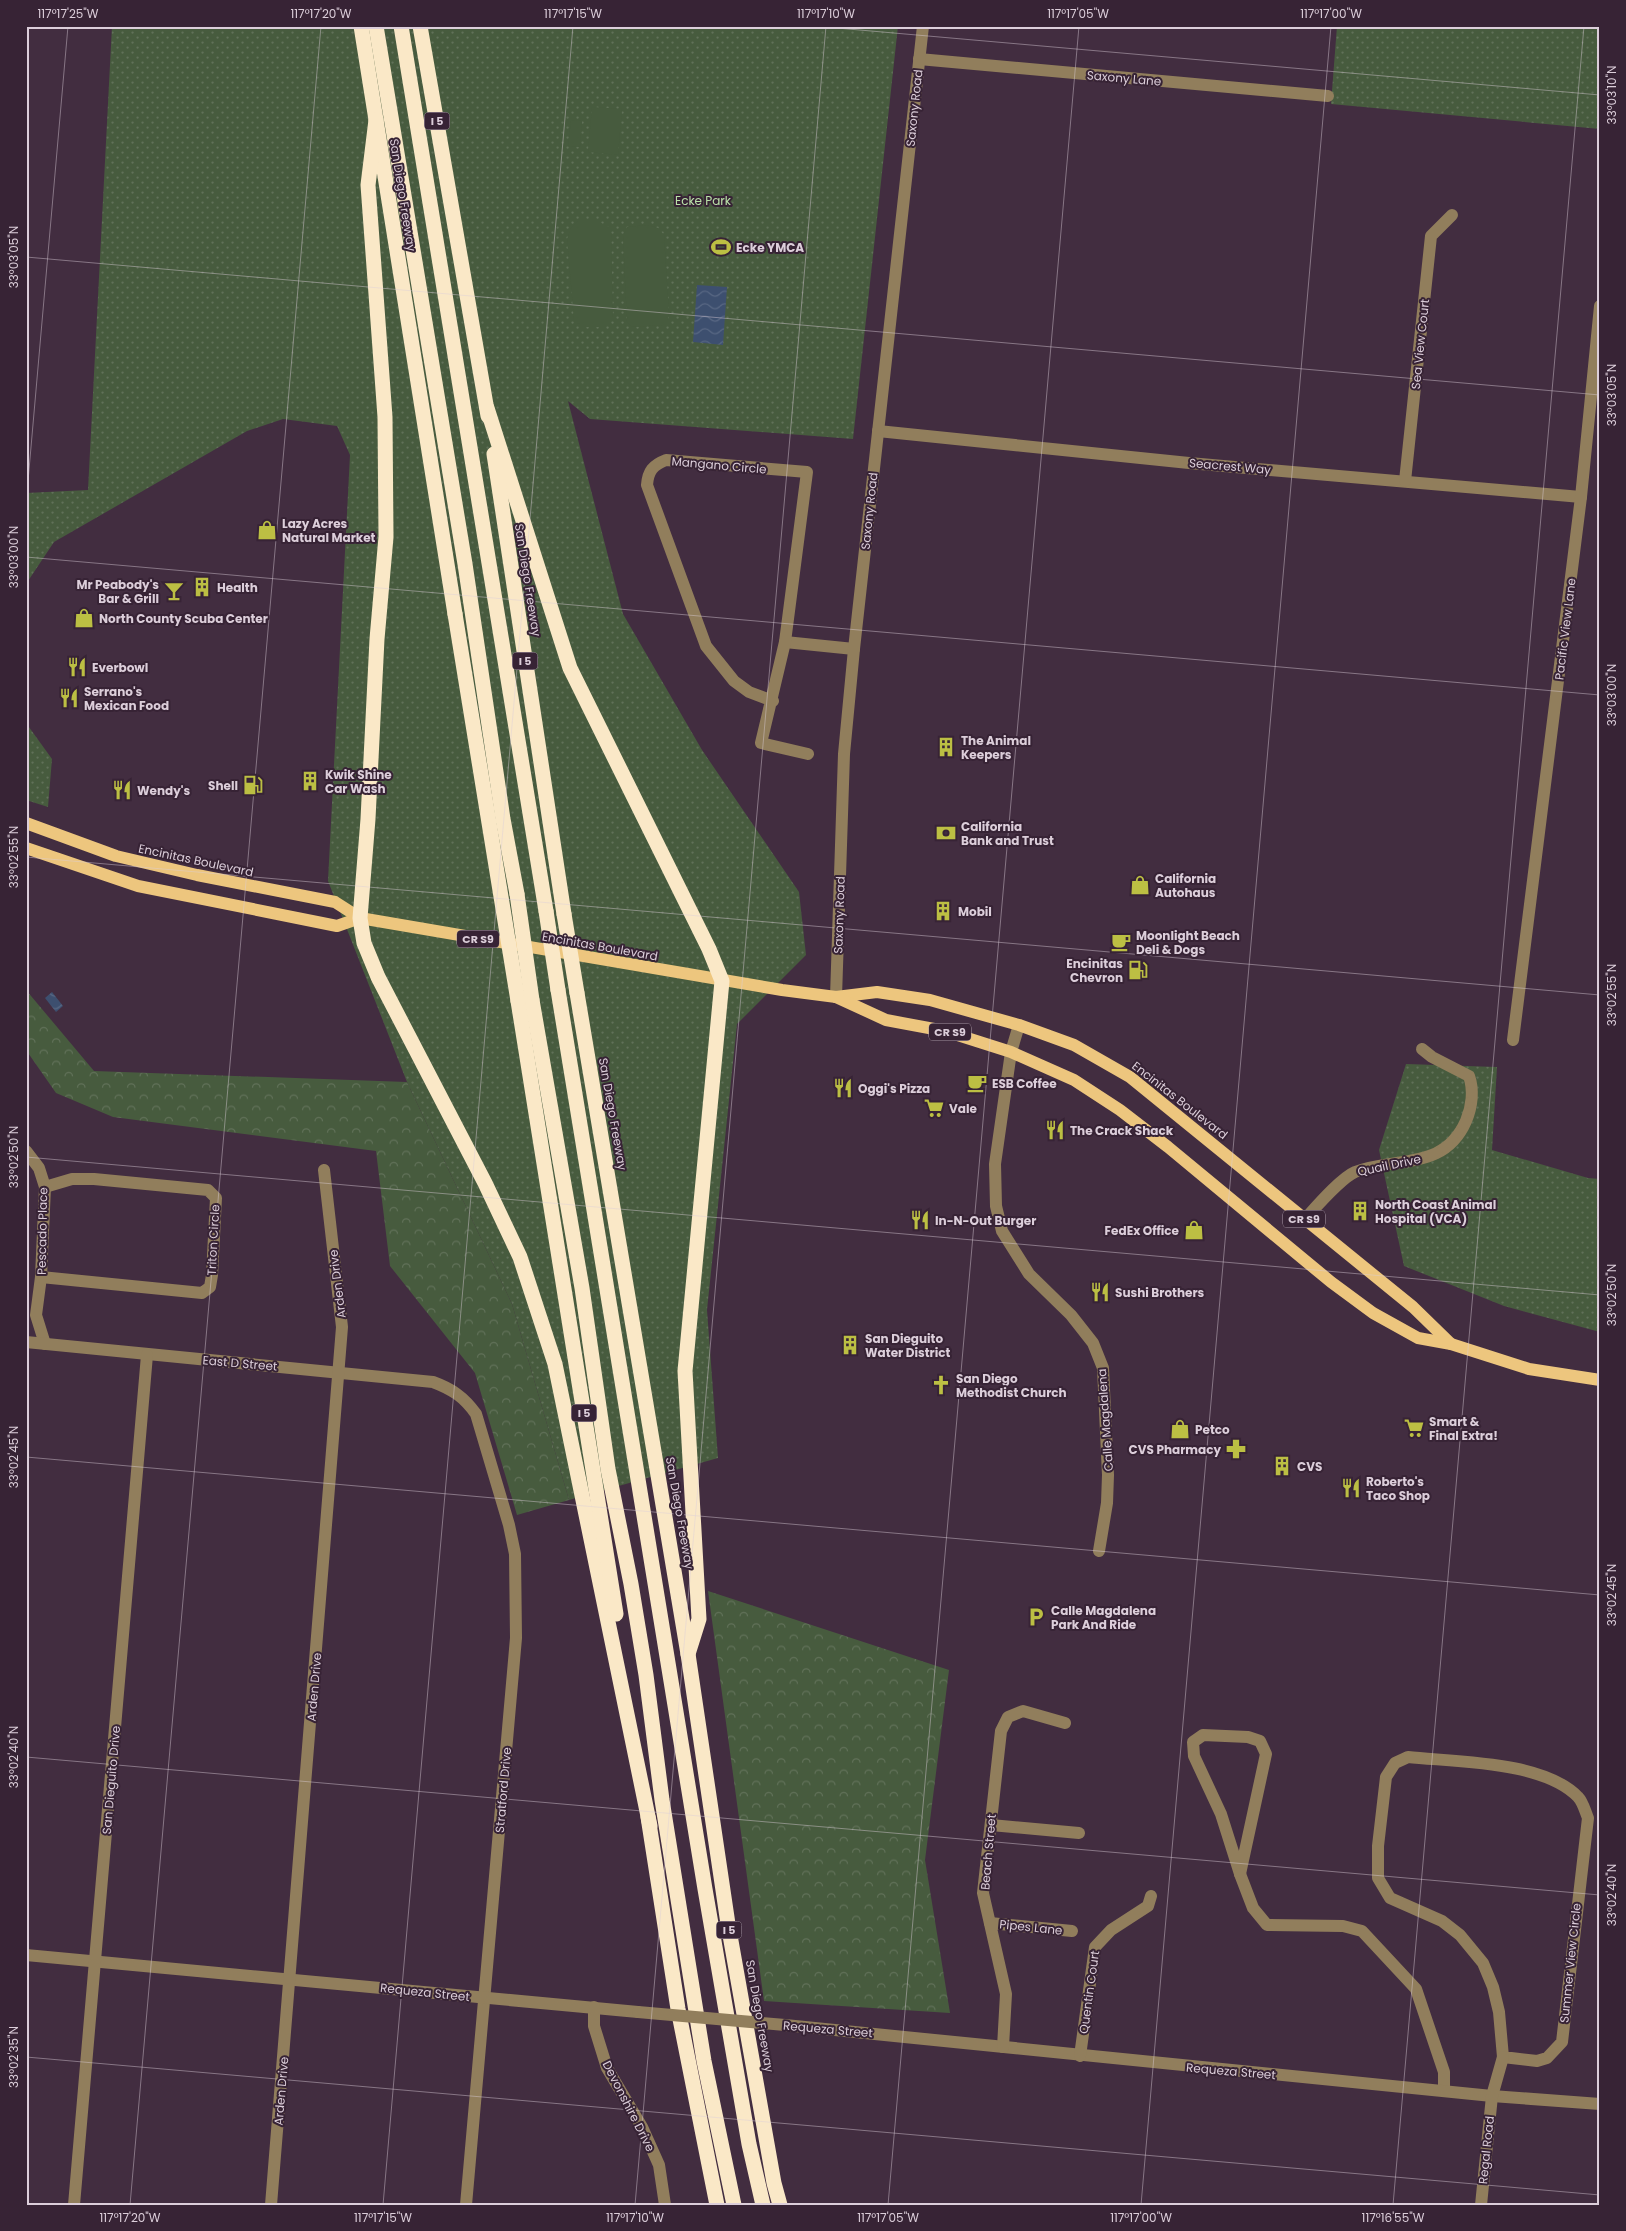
<svg xmlns="http://www.w3.org/2000/svg" width="1626" height="2231" font-family="Poppins,sans-serif">
	<defs>
		<pattern id="green-dots" width="8" height="8" patternUnits="userSpaceOnUse" patternTransform="scale(1.25)"><rect width="8" height="8" fill="#475b3e"/><path d="M2 2h.1M6 6h.1" fill="none" stroke="#617159" stroke-width="1.8" stroke-linecap="round"/></pattern>
		<pattern id="forest-crowns" width="20" height="18" patternUnits="userSpaceOnUse" patternTransform="scale(1.25)"><rect width="20" height="18" fill="#475b3e"/><path d="M2 6a3 3 0 1 1 6 0M12 15a3 3 0 1 1 6 0" fill="none" stroke="#617159"/></pattern>
		<pattern id="water-waves" width="16" height="10" patternUnits="userSpaceOnUse" patternTransform="scale(1.25)"><rect width="16" height="10" fill="#3d4f6f"/><path d="M0 5q4-4 8 0t8 0" fill="none" stroke="#586783"/></pattern>
	</defs>
	<rect width="100%" height="100%" fill="#422d40"/>
	<g fill="url(#green-dots)">
		<path d="M 112,26 L 898,26 L 853,439 L 590,419 L 568,401 L 623,614 L 702,750 L 799,892 L 806,955 L 737,1024 L 707,1310 L 718,1458 L 569,1500 L 512,1304 L 407,1082 L 328,881 L 350,455 L 337,426 L 283,419 L 247,431 L 54,542 L 26,584 L 26,493 L 88,490 Z"/>
		<path d="M 1337,26 L 1600,26 L 1600,129 L 1331,104 Z"/>
		<path d="M 26,723 L 52,759 L 48,807 L 26,800 Z"/>
		<path d="M 1406,1064 L 1497,1067 L 1492,1150 L 1588,1178 L 1600,1179 L 1600,1332 L 1504,1306 L 1404,1266 L 1379,1150 Z"/>
	</g>
	<g fill="url(#forest-crowns)">
		<path d="M 26,990 L 94,1071 L 407,1082 L 512,1304 L 569,1500 L 517,1515 L 475,1373 L 390,1266 L 376,1151 L 113,1117 L 56,1093 L 26,1050 Z"/>
		<path d="M 708,1591 L 949,1670 L 925,1860 L 950,2013 L 764,2001 Z"/>
	</g>
	<g fill="#475b3e">
		<path d="M 592,107 L 622,109 L 618,155 L 588,152 Z"/>
		<path d="M 571,120 L 582,121 L 580,147 L 568,146 Z"/>
		<path d="M 578,221 L 597,221 L 611,228 L 613,317 L 602,327 L 583,327 L 574,320 L 567,239 L 571,228 Z"/>
		<path d="M 648,225 L 658,228 L 664,235 L 669,314 L 668,319 L 663,325 L 635,327 L 631,326 L 627,322 L 623,237 L 627,227 Z"/>
	</g>
	<g fill="url(#water-waves)">
		<path d="M 697,285 L 727,287 L 723,345 L 693,342 Z"/>
		<path d="M 52,992 L 63,1006 L 56,1012 L 45,998 Z"/>
	</g>
	<g fill="none" stroke-linecap="round" stroke-linejoin="round">
		<g stroke="#917e5c" stroke-width="12">
			<path d="M 919,59 L 1328,96"/>
			<path d="M 878,431 L 1189,463 L 1581,497"/>
			<path d="M 1405,481 L 1431,236 L 1452,215"/>
			<path d="M 785,642 L 854,649"/>
			<path d="M 773,701 L 749,692 L 734,681 L 706,646 L 647,485 C 648,471 653,465 666,460 L 807,472 L 785,642 L 761,743 L 808,754"/>
			<path d="M 836,997 L 844,754 L 854,649 L 923,26"/>
			<path d="M 1019,1025 L 1011,1052 L 995,1164 L 996,1206 L 1002,1231 L 1029,1274 L 1071,1315 L 1093,1343 L 1103,1368 L 1108,1475 L 1107,1503 L 1099,1551"/>
			<path d="M 1513,1040 L 1581,497 L 1600,306"/>
			<path d="M 26,1151 L 39,1168 L 45,1187 L 41,1277 L 36,1315 L 45,1344"/>
			<path d="M 1305,1219 C 1316,1207 1341,1178 1355,1172 C 1397,1156 1444,1171 1466,1121 C 1472,1107 1474,1090 1469,1076 L 1432,1057 L 1422,1049"/>
			<path d="M 41,1277 L 202,1293 L 210,1287 L 212,1275 L 216,1198 L 208,1190 L 94,1179 L 72,1179 L 45,1187"/>
			<path d="M 26,1342 L 433,1382 C 452,1389 464,1397 476,1414 L 509,1525 L 515,1554 L 516,1638 L 466,2205"/>
			<path d="M 1203,1735 L 1248,1737 L 1260,1741 L 1266,1754 L 1240,1874 L 1221,1814 L 1194,1756 L 1193,1742 Z"/>
			<path d="M 1408,1757 C 1455,1762 1544,1761 1578,1797 C 1583,1802 1585,1811 1588,1818 L 1562,2042 L 1547,2058 L 1537,2061 L 1503,2057 L 1499,2012 L 1493,1987 L 1483,1963 L 1460,1935 L 1442,1921 L 1390,1898 L 1378,1878 L 1378,1846 L 1386,1777 L 1395,1763 Z"/>
			<path d="M 991,1825 L 1079,1833"/>
			<path d="M 1240,1874 L 1253,1908 L 1267,1925 L 1343,1926 L 1362,1931 L 1416,1989 L 1444,2072 L 1444,2091"/>
			<path d="M 990,1923 L 1072,1931"/>
			<path d="M 26,1955 L 638,2012"/>
			<path d="M 594,2007 L 594,2026 L 607,2068 L 642,2127 L 659,2165 L 665,2205"/>
			<path d="M 785,2025 L 1492,2096 L 1600,2104"/>
			<path d="M 1003,2047 L 1006,1994 L 983,1893 L 1001,1731 L 1008,1717 L 1023,1711 L 1065,1723"/>
			<path d="M 1080,2056 L 1095,1947 L 1111,1930 L 1148,1906 L 1151,1896"/>
			<path d="M 74,2205 L 147,1355"/>
			<path d="M 271,2205 L 342,1327 L 324,1170"/>
			<path d="M 1481,2205 L 1492,2096 L 1503,2057"/>
		</g>
		<g stroke="#edc67e" stroke-width="12">
			<path d="M 26,823 L 116,856 L 197,875 L 335,902 L 360,918"/>
			<path d="M 26,848 L 138,886 L 337,926 L 360,918 L 782,990 L 836,997 L 877,992 L 930,1000 L 1019,1025 L 1074,1045 L 1130,1077 L 1413,1307 L 1451,1344"/>
			<path d="M 836,997 L 886,1020 L 945,1031 L 1011,1052 L 1074,1080 L 1120,1110 L 1168,1147 L 1331,1282 L 1373,1313 L 1418,1338 L 1451,1344 L 1529,1369 L 1600,1380"/>
		</g>
		<g stroke="#fae8c7" stroke-width="15">
			<path d="M 361,26 L 455,614"/>
			<path d="M 376,26 L 465,564 L 503,819 L 517,894"/>
			<path d="M 401,26 L 546,911"/>
			<path d="M 420,26 L 488,416"/>
			<path d="M 376,120 L 368,185 L 385,417 L 386,537 L 377,639 L 368,819 L 360,918 L 364,943 L 378,977 L 485,1183 L 520,1257 L 555,1364 L 650,1826"/>
			<path d="M 487,408 L 570,668 L 709,949 L 722,981 L 685,1371 L 699,1619 L 688,1654"/>
			<path d="M 494,454 L 564,914"/>
			<path d="M 558,990 L 705,1889 L 749,2144 L 763,2205"/>
			<path d="M 577,993 L 688,1654 L 728,1924 L 774,2183 L 780,2205"/>
			<path d="M 532,1000 L 582,1288 L 608,1469 L 631,1584 L 646,1675 L 662,1800 L 704,2061 L 734,2205"/>
			<path d="M 518,1001 L 616,1614"/>
			<path d="M 648,1817 L 678,2009 L 717,2205"/>
		</g>
		<path stroke="#917e5c" stroke-width="12" d="M 638,2012 L 785,2025"/>
		<g stroke="#fae8c7" stroke-width="15">
			<path d="M 455,614 L 518,1001"/>
			<path d="M 517,894 L 532,1000"/>
			<path d="M 546,911 L 558,990"/>
			<path d="M 564,914 L 577,993"/>
		</g>
	</g>
	<path fill="none" stroke="#dcceda" stroke-width="1" stroke-opacity="0.45" d="M 814,26 L 1600,95M 26,257 L 1600,395M 26,504 L 68,26M 26,557 L 1600,695M 26,857 L 1600,995M 26,1157 L 1600,1295M 26,1457 L 1600,1595M 26,1757 L 1600,1895M 26,2057 L 1600,2195M 130,2205 L 321,26M 383,2205 L 573,26M 635,2205 L 826,26M 888,2205 L 1079,26M 1141,2205 L 1331,26M 1393,2205 L 1584,26"/>
	<defs>
		<symbol id="stadium-bare" viewBox="-9 -9 18 18"><path d="M0-5a6.5 5 0 1 0 0 10a6.5 5 0 1 0 0-10ZM-3.5-1.8h7v3.6h-7Z" fill="#bcbf43" stroke="#372335" stroke-width="2.5" paint-order="stroke"/></symbol>
		<symbol id="shop-bare" viewBox="-9 -9 18 18"><path d="M-5-2.5h2.3a2.7 3.5 0 0 1 5.4 0H5L5.5 6h-11ZM-1.5-2.5h3a1.5 2.3 0 0 0-3 0Z" fill="#bcbf43" stroke="#372335" stroke-width="2.5" paint-order="stroke"/></symbol>
		<symbol id="building-bare" viewBox="-9 -9 18 18"><path d="M-4-6H4V6H1V3H-1V6H-4ZM-2.5-4.3h1.7v1.8h-1.7ZM.8-4.3h1.7v1.8H.8ZM-2.5-1h1.7V.8h-1.7ZM.8-1h1.7V.8H.8Z" fill="#bcbf43" stroke="#372335" stroke-width="2.5" paint-order="stroke"/></symbol>
		<symbol id="bar-bare" viewBox="-9 -9 18 18"><path d="M-6-5H6L.8 .8V4.5H3.5V6h-7V4.5H-.8V.8Z" fill="#bcbf43" stroke="#372335" stroke-width="2.5" paint-order="stroke"/></symbol>
		<symbol id="restaurant-bare" viewBox="-9 -9 18 18"><path d="M-5-6h1v4h1v-4h1v4h1v-4h1v5L-1.5 .5V6h-2V.5L-5-1ZM5-6V6H3V1.5H1.5Q1.5-4 5-6Z" fill="#bcbf43" stroke="#372335" stroke-width="2.5" paint-order="stroke"/></symbol>
		<symbol id="fuel-bare" viewBox="-9 -9 18 18"><path d="M-5.5-6h7V0h2V4h1.3V-2.5L3-4.5l.8-.8L6-3V5H2.5V1h-1V6h-7ZM-4.2-4.7v3.2H.2V-4.7Z" fill="#bcbf43" stroke="#372335" stroke-width="2.5" paint-order="stroke"/></symbol>
		<symbol id="bank-bare" viewBox="-9 -9 18 18"><path d="M-6-4H6V4H-6ZM0-2.3a2.3 2.3 0 1 0 0 4.6a2.3 2.3 0 1 0 0-4.6Z" fill="#bcbf43" stroke="#372335" stroke-width="2.5" paint-order="stroke"/></symbol>
		<symbol id="cafe-bare" viewBox="-9 -9 18 18"><path d="M-5.5-4.5H6V0H3Q3 3.5 0 3.5H-2.5Q-5.5 3.5-5.5 0ZM3-3.2v2h1.7v-2ZM-6 4.5H4V6H-6Z" fill="#bcbf43" stroke="#372335" stroke-width="2.5" paint-order="stroke"/></symbol>
		<symbol id="supermarket-bare" viewBox="-9 -9 18 18"><path d="M-6-5.5h2.5l.6 2H6L4.5 2H-2.5L-4.4-4H-6ZM-1.5 3.2a1.3 1.3 0 1 0 .1 0ZM3 3.2a1.3 1.3 0 1 0 .1 0Z" fill="#bcbf43" stroke="#372335" stroke-width="2.5" paint-order="stroke"/></symbol>
		<symbol id="church-bare" viewBox="-9 -9 18 18"><path d="M-1.2-6h2.4v3.5h3.3v2.4h-3.3V6h-2.4V-.1h-3.3v-2.4h3.3Z" fill="#bcbf43" stroke="#372335" stroke-width="2.5" paint-order="stroke"/></symbol>
		<symbol id="pharmacy-bare" viewBox="-9 -9 18 18"><path d="M-2-6h4v4h4v4h-4v4h-4v-4h-4v-4h4Z" fill="#bcbf43" stroke="#372335" stroke-width="2.5" paint-order="stroke"/></symbol>
		<symbol id="parking-bare" viewBox="-9 -9 18 18"><path d="M-3.5-5.5H1a3.5 3.5 0 0 1 0 7H-1V5.5H-3.5ZM-1-3.4V-.6H.8a1.4 1.4 0 0 0 0-2.8Z" fill="#bcbf43" stroke="#372335" stroke-width="2.5" paint-order="stroke"/></symbol>
	</defs>
	<g fill-rule="evenodd">
		<use href="#stadium-bare" x="707" y="233" width="28" height="28"/>
		<use href="#shop-bare" x="253" y="516" width="28" height="28"/>
		<use href="#building-bare" x="188" y="573" width="28" height="28"/>
		<use href="#bar-bare" x="160" y="577" width="28" height="28"/>
		<use href="#shop-bare" x="70" y="604" width="28" height="28"/>
		<use href="#restaurant-bare" x="63" y="653" width="28" height="28"/>
		<use href="#restaurant-bare" x="55" y="684" width="28" height="28"/>
		<use href="#building-bare" x="932" y="733" width="28" height="28"/>
		<use href="#building-bare" x="296" y="767" width="28" height="28"/>
		<use href="#fuel-bare" x="239" y="771" width="28" height="28"/>
		<use href="#restaurant-bare" x="108" y="776" width="28" height="28"/>
		<use href="#bank-bare" x="932" y="819" width="28" height="28"/>
		<use href="#shop-bare" x="1126" y="871" width="28" height="28"/>
		<use href="#building-bare" x="929" y="897" width="28" height="28"/>
		<use href="#cafe-bare" x="1107" y="928" width="28" height="28"/>
		<use href="#fuel-bare" x="1124" y="956" width="28" height="28"/>
		<use href="#cafe-bare" x="963" y="1069" width="28" height="28"/>
		<use href="#restaurant-bare" x="829" y="1074" width="28" height="28"/>
		<use href="#supermarket-bare" x="920" y="1094" width="28" height="28"/>
		<use href="#restaurant-bare" x="1041" y="1116" width="28" height="28"/>
		<use href="#building-bare" x="1346" y="1197" width="28" height="28"/>
		<use href="#restaurant-bare" x="906" y="1206" width="28" height="28"/>
		<use href="#shop-bare" x="1180" y="1216" width="28" height="28"/>
		<use href="#restaurant-bare" x="1086" y="1278" width="28" height="28"/>
		<use href="#building-bare" x="836" y="1331" width="28" height="28"/>
		<use href="#church-bare" x="927" y="1371" width="28" height="28"/>
		<use href="#supermarket-bare" x="1400" y="1414" width="28" height="28"/>
		<use href="#shop-bare" x="1166" y="1415" width="28" height="28"/>
		<use href="#pharmacy-bare" x="1222" y="1435" width="28" height="28"/>
		<use href="#building-bare" x="1268" y="1452" width="28" height="28"/>
		<use href="#restaurant-bare" x="1337" y="1474" width="28" height="28"/>
		<use href="#parking-bare" x="1022" y="1603" width="28" height="28"/>
	</g>
	<g text-anchor="middle" dominant-baseline="central" stroke-width="4" stroke-linejoin="round" paint-order="stroke">
		<g fill="#372335" stroke="#aa9ba8" stroke-width="1">
			<rect x="424.5" y="112.5" width="25" height="17" rx="4"/>
			<rect x="512.5" y="652.5" width="25" height="17" rx="4"/>
			<rect x="457" y="930.5" width="42" height="17" rx="4"/>
			<rect x="929" y="1023.5" width="42" height="17" rx="4"/>
			<rect x="1283" y="1210.5" width="42" height="17" rx="4"/>
			<rect x="571.5" y="1404.5" width="25" height="17" rx="4"/>
			<rect x="716.5" y="1921.5" width="25" height="17" rx="4"/>
		</g>
		<g font-size="11" font-weight="bold" fill="#dcceda">
			<text x="437" y="121">I 5</text>
			<text x="525" y="661">I 5</text>
			<text x="478" y="939">CR S9</text>
			<text x="950" y="1032">CR S9</text>
			<text x="1304" y="1219">CR S9</text>
			<text x="584" y="1413">I 5</text>
			<text x="729" y="1930">I 5</text>
		</g>
		<g font-size="12" fill="#dcceda" stroke="#372335">
			<text transform="translate(1124 78) rotate(5)">Saxony Lane</text>
			<text transform="translate(914 108) rotate(-84)">Saxony Road</text>
			<text transform="translate(403 195) rotate(81)">San Diego Freeway</text>
			<text transform="translate(1420 344) rotate(-84)">Sea View Court</text>
			<text transform="translate(719 465) rotate(5)">Mangano Circle</text>
			<text transform="translate(1230 466) rotate(5)">Seacrest Way</text>
			<text transform="translate(869 511) rotate(-84)">Saxony Road</text>
			<text transform="translate(528 580) rotate(81)">San Diego Freeway</text>
			<text transform="translate(1565 629) rotate(-83)">Pacific View Lane</text>
			<text transform="translate(196 860) rotate(12)">Encinitas Boulevard</text>
			<text transform="translate(839 915) rotate(-88)">Saxony Road</text>
			<text transform="translate(600 946) rotate(10)">Encinitas Boulevard</text>
			<text transform="translate(1180 1100) rotate(38)">Encinitas Boulevard</text>
			<text transform="translate(613 1114) rotate(80)">San Diego Freeway</text>
			<text transform="translate(1389 1165) rotate(-12)">Quail Drive</text>
			<text transform="translate(42 1231) rotate(-89)">Pescado Place</text>
			<text transform="translate(213 1240) rotate(-87)">Triton Circle</text>
			<text transform="translate(337 1284) rotate(-97)">Arden Drive</text>
			<text transform="translate(240 1363) rotate(5)">East D Street</text>
			<text transform="translate(1105 1420) rotate(-94)">Calle Magdalena</text>
			<text transform="translate(680 1513) rotate(80)">San Diego Freeway</text>
			<text transform="translate(314 1687) rotate(-85)">Arden Drive</text>
			<text transform="translate(111 1780) rotate(-85)">San Dieguito Drive</text>
			<text transform="translate(503 1790) rotate(-85)">Stratford Drive</text>
			<text transform="translate(988 1852) rotate(-85)">Beach Street</text>
			<text transform="translate(1031 1927) rotate(6)">Pipes Lane</text>
			<text transform="translate(1570 1963) rotate(-84)">Summer View Circle</text>
			<text transform="translate(425 1992) rotate(6)">Requeza Street</text>
			<text transform="translate(1089 1992) rotate(-82)">Quentin Court</text>
			<text transform="translate(760 2016) rotate(80)">San Diego Freeway</text>
			<text transform="translate(828 2029) rotate(5)">Requeza Street</text>
			<text transform="translate(1231 2071) rotate(5)">Requeza Street</text>
			<text transform="translate(281 2091) rotate(-85)">Arden Drive</text>
			<text transform="translate(629 2106) rotate(63)">Devonshire Drive</text>
			<text transform="translate(1486 2150) rotate(-84)">Regal Road</text>
		</g>
		<g font-size="12" fill="#bae2a8" stroke="#372335">
			<text x="703" y="200">Ecke Park</text>
		</g>
		<g font-size="12" font-weight="bold" fill="#dcceda" stroke="#372335" text-anchor="start">
			<text x="736" y="247">Ecke YMCA</text>
			<text x="282" y="523">Lazy Acres<tspan x="282" dy="14">Natural Market</tspan></text>
			<text x="159" y="584" text-anchor="end">Mr Peabody's<tspan x="159" dy="14">Bar &amp; Grill</tspan></text>
			<text x="217" y="587">Health</text>
			<text x="99" y="618">North County Scuba Center</text>
			<text x="92" y="667">Everbowl</text>
			<text x="84" y="691">Serrano's<tspan x="84" dy="14">Mexican Food</tspan></text>
			<text x="961" y="740">The Animal<tspan x="961" dy="14">Keepers</tspan></text>
			<text x="325" y="774">Kwik Shine<tspan x="325" dy="14">Car Wash</tspan></text>
			<text x="238" y="785" text-anchor="end">Shell</text>
			<text x="137" y="790">Wendy's</text>
			<text x="961" y="826">California<tspan x="961" dy="14">Bank and Trust</tspan></text>
			<text x="1155" y="878">California<tspan x="1155" dy="14">Autohaus</tspan></text>
			<text x="958" y="911">Mobil</text>
			<text x="1136" y="935">Moonlight Beach<tspan x="1136" dy="14">Deli &amp; Dogs</tspan></text>
			<text x="1123" y="963" text-anchor="end">Encinitas<tspan x="1123" dy="14">Chevron</tspan></text>
			<text x="992" y="1083">ESB Coffee</text>
			<text x="858" y="1088">Oggi's Pizza</text>
			<text x="949" y="1108">Vale</text>
			<text x="1070" y="1130">The Crack Shack</text>
			<text x="1375" y="1204">North Coast Animal<tspan x="1375" dy="14">Hospital (VCA)</tspan></text>
			<text x="935" y="1220">In-N-Out Burger</text>
			<text x="1179" y="1230" text-anchor="end">FedEx Office</text>
			<text x="1115" y="1292">Sushi Brothers</text>
			<text x="865" y="1338">San Dieguito<tspan x="865" dy="14">Water District</tspan></text>
			<text x="956" y="1378">San Diego<tspan x="956" dy="14">Methodist Church</tspan></text>
			<text x="1429" y="1421">Smart &amp;<tspan x="1429" dy="14">Final Extra!</tspan></text>
			<text x="1195" y="1429">Petco</text>
			<text x="1221" y="1449" text-anchor="end">CVS Pharmacy</text>
			<text x="1297" y="1466">CVS</text>
			<text x="1366" y="1481">Roberto's<tspan x="1366" dy="14">Taco Shop</tspan></text>
			<text x="1051" y="1610">Calle Magdalena<tspan x="1051" dy="14">Park And Ride</tspan></text>
		</g>
	</g>
	<rect width="1626" height="2231" fill="none" stroke="#372335" stroke-width="55"/>
	<rect x="28" y="28" width="1570" height="2176" fill="none" stroke="#dcceda" stroke-width="2"/>
	<g font-size="12" text-anchor="middle" fill="#dcceda">
		<text x="68" y="18">117°17'25"W</text>
		<text x="321" y="18">117°17'20"W</text>
		<text x="573" y="18">117°17'15"W</text>
		<text x="826" y="18">117°17'10"W</text>
		<text x="1078" y="18">117°17'05"W</text>
		<text x="1331" y="18">117°17'00"W</text>
		<text transform="translate(1612 95) rotate(-90)" y="4">33°03'10"N</text>
		<text transform="translate(14 257) rotate(-90)" y="4">33°03'05"N</text>
		<text transform="translate(1612 395) rotate(-90)" y="4">33°03'05"N</text>
		<text transform="translate(14 557) rotate(-90)" y="4">33°03'00"N</text>
		<text transform="translate(1612 695) rotate(-90)" y="4">33°03'00"N</text>
		<text transform="translate(14 857) rotate(-90)" y="4">33°02'55"N</text>
		<text transform="translate(1612 995) rotate(-90)" y="4">33°02'55"N</text>
		<text transform="translate(14 1157) rotate(-90)" y="4">33°02'50"N</text>
		<text transform="translate(1612 1295) rotate(-90)" y="4">33°02'50"N</text>
		<text transform="translate(14 1457) rotate(-90)" y="4">33°02'45"N</text>
		<text transform="translate(1612 1595) rotate(-90)" y="4">33°02'45"N</text>
		<text transform="translate(14 1757) rotate(-90)" y="4">33°02'40"N</text>
		<text transform="translate(1612 1895) rotate(-90)" y="4">33°02'40"N</text>
		<text transform="translate(14 2057) rotate(-90)" y="4">33°02'35"N</text>
		<text x="130" y="2222">117°17'20"W</text>
		<text x="383" y="2222">117°17'15"W</text>
		<text x="635" y="2222">117°17'10"W</text>
		<text x="888" y="2222">117°17'05"W</text>
		<text x="1141" y="2222">117°17'00"W</text>
		<text x="1393" y="2222">117°16'55"W</text>
	</g>
</svg>
